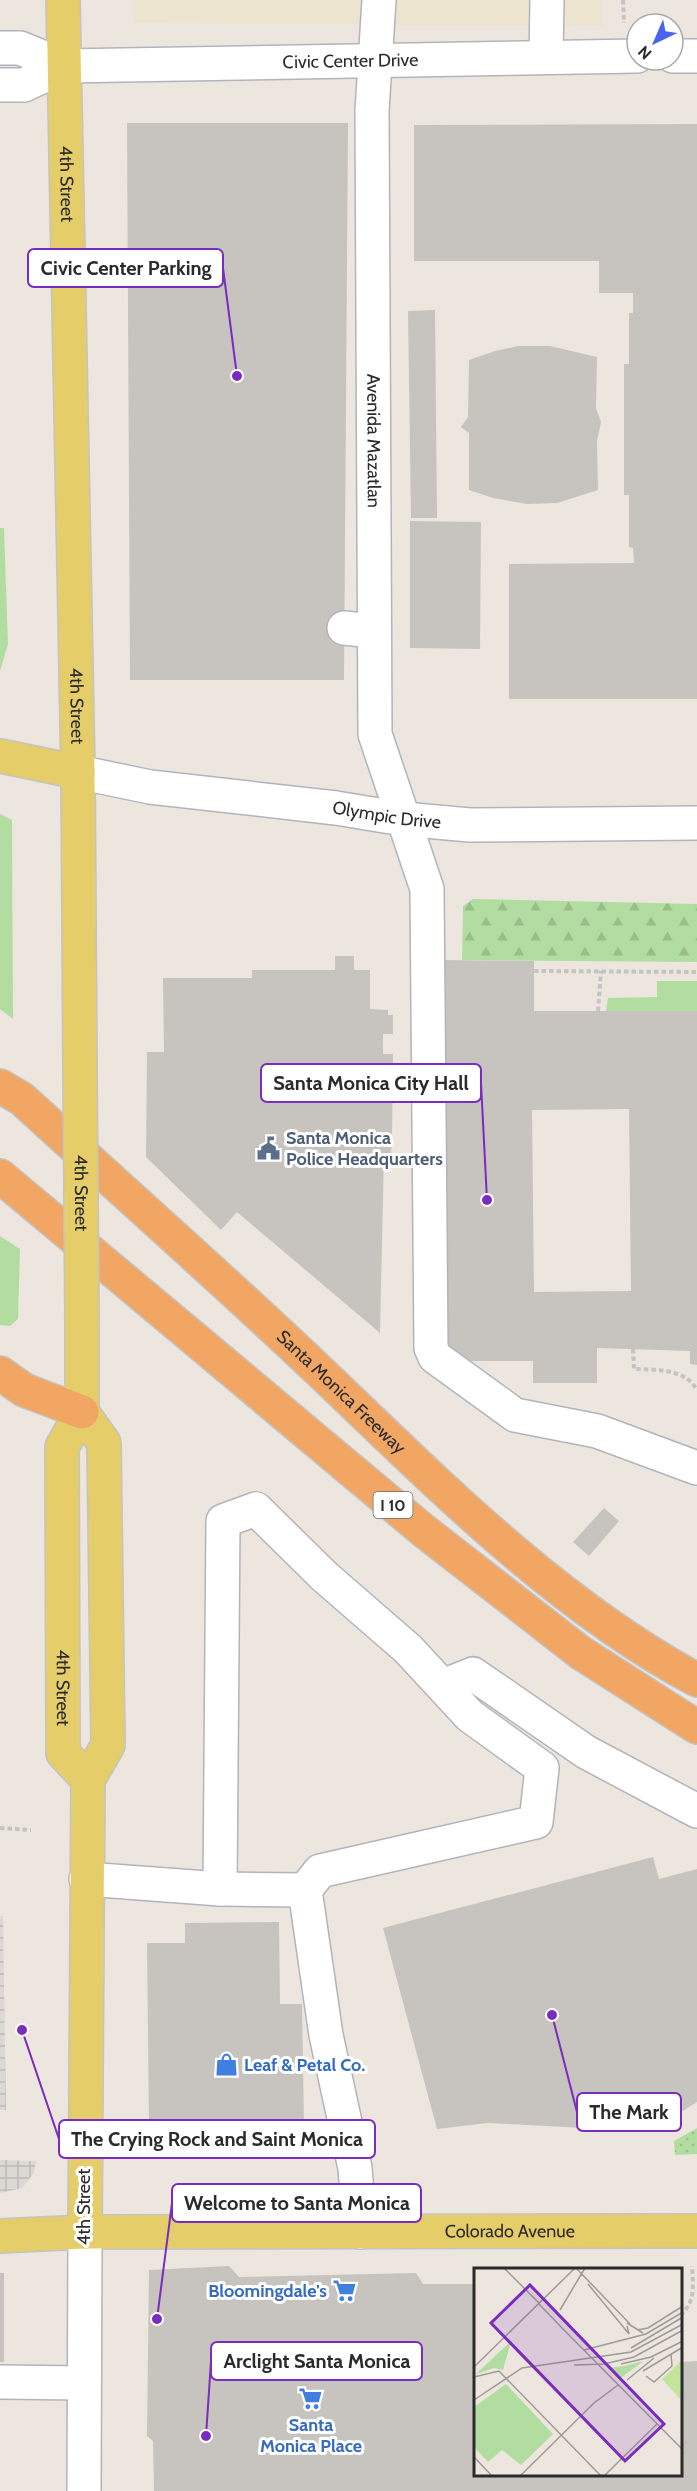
<svg xmlns="http://www.w3.org/2000/svg" width="697" height="2491" font-family="Cabin,sans-serif">
	<defs>
		<pattern id="forest-firs" width="22" height="20" patternUnits="userSpaceOnUse" patternTransform="scale(1.5)"><rect width="22" height="20" fill="#b2dda0"/><path d="M5 1l3.5 6h-7zM16 11l3.5 6h-7z" fill="#99be8a"/></pattern>
		<pattern id="park-dots" width="8" height="8" patternUnits="userSpaceOnUse" patternTransform="scale(1.5)"><rect width="8" height="8" fill="#b2dda0"/><path d="M2 2h.1M6 6h.1" fill="none" stroke="#99be8a" stroke-width="1.8" stroke-linecap="round"/></pattern>
		<pattern id="plaza-grid" width="8" height="8" patternUnits="userSpaceOnUse" patternTransform="scale(1.5)"><rect width="8" height="8" fill="#dcd9d5"/><path d="M0 4h8M4 0v8" fill="none" stroke="#bdbab7"/></pattern>
	</defs>
	<rect width="100%" height="100%" fill="#ece6de"/>
	<path fill="#ece4cf" d="M 134,0 L 603,0 L 603,26 L 134,23 Z"/>
	<g fill="#b2dda0">
		<path d="M 0,528 L 4,528 L 8,644 L 0,671 Z"/>
		<path d="M 0,814 L 12,820 L 13,1019 L 0,1009 Z"/>
		<path d="M 657,981 L 697,981 L 697,1011 L 606,1011 L 608,998 L 657,997 Z"/>
		<path d="M 0,1236 L 20,1249 L 18,1319 L 10,1326 L 0,1325 Z"/>
	</g>
	<path fill="url(#forest-firs)" d="M 473,899 L 697,904 L 697,962 L 462,960 L 463,906 Z"/>
	<path fill="url(#park-dots)" d="M 697,2128 L 697,2154 L 675,2155 L 674,2141 Z"/>
	<g fill="url(#plaza-grid)">
		<path d="M 0,1916 L 3,1916 L 6,2110 L 0,2110 Z"/>
		<path d="M 0,2160 L 36,2161 L 34,2173 L 22,2188 L 0,2193 Z"/>
	</g>
	<g fill="#c7c3be" fill-rule="evenodd">
		<path d="M 127,123 L 348,123 L 344,680 L 130,680 Z"/>
		<path d="M 697,124 L 697,699 L 509,699 L 509,564 L 634,563 L 633,548 L 629,547 L 629,495 L 624,495 L 624,364 L 629,364 L 629,313 L 633,313 L 633,293 L 599,293 L 599,261 L 414,261 L 414,125 Z"/>
		<path d="M 435,310 L 437,518 L 411,518 L 408,311 Z"/>
		<path d="M 518,346 L 550,346 L 597,357 L 596,408 L 601,422 L 597,441 L 598,490 L 557,503 L 527,504 L 493,498 L 469,490 L 469,433 L 461,427 L 468,417 L 469,360 L 495,351 Z"/>
		<path d="M 410,521 L 481,522 L 480,649 L 410,648 Z"/>
		<path d="M 335,956 L 354,956 L 354,970 L 370,970 L 370,1009 L 388,1010 L 388,1015 L 393,1015 L 393,1034 L 383,1034 L 383,1054 L 393,1054 L 392,1142 L 391,1153 L 384,1153 L 380,1333 L 237,1212 L 221,1230 L 146,1157 L 147,1052 L 164,1052 L 163,978 L 252,978 L 252,970 L 335,970 Z"/>
		<path d="M 439,960 L 534,961 L 534,1011 L 697,1011 L 697,1365 L 690,1364 L 690,1351 L 597,1348 L 597,1383 L 533,1383 L 533,1361 L 440,1361 ZM 629,1109 L 631,1291 L 534,1292 L 532,1110 Z"/>
		<path d="M 604,1508 L 619,1521 L 589,1556 L 573,1542 Z"/>
		<path d="M 653,1857 L 659,1879 L 697,1869 L 697,2102 L 678,2114 L 623,2130 L 488,2123 L 437,2129 L 383,1928 Z"/>
		<path d="M 279,1922 L 280,2004 L 302,2004 L 304,2126 L 149,2127 L 147,1943 L 185,1943 L 185,1923 Z"/>
		<path d="M 229,2266 L 239,2277 L 416,2273 L 423,2284 L 475,2284 L 475,2474 L 680,2474 L 680,2362 L 697,2361 L 697,2491 L 154,2491 L 153,2441 L 147,2436 L 149,2270 Z"/>
		<rect x="0" y="2273" width="4" height="89"/>
	</g>
	<g fill="none" stroke-linecap="round" stroke-linejoin="round">
		<defs>
			<g id="minor">
				<path id="s1" d="M 379,0 L 372,111 L 375,734 L 427,889 L 431,1348 L 435,1357 L 515,1415 L 597,1431 L 697,1468"/>
				<path id="s2" d="M 0,48 L 20,48 L 64,66 L 637,56"/>
				<path d="M 673,56 L 697,56"/>
				<path d="M 546,57 L 547,0"/>
				<path d="M 0,85 L 24,85 L 64,66"/>
				<path d="M 344,628 L 373,631"/>
				<path id="s3" d="M 78,772 L 150,787 L 336,808 L 403,819 L 470,825 L 697,823"/>
				<path d="M 443,1686 L 473,1674 L 586,1752 L 697,1811"/>
				<path d="M 86,1879 L 220,1889 L 305,1890 L 326,2035 L 355,2168 L 360,2232"/>
				<path d="M 220,1889 L 223,1521 L 256,1509 L 324,1576 L 408,1649 L 470,1716 L 542,1768 L 536,1822 L 320,1871 L 305,1890"/>
				<path d="M 0,2382 L 83,2383"/>
				<path d="M 84,2491 L 85,2232"/>
			</g>
			<g id="major">
				<path id="s4" d="M 63,0 L 78,772 L 80,1071"/>
				<path d="M 0,756 L 78,772"/>
				<path id="s5" d="M 82,1323 L 82,1412 L 62,1447 L 63,1753 L 88,1780"/>
				<path d="M 82,1412 L 104,1443 L 108,1745 L 88,1780 L 85,2232"/>
				<path id="s6" d="M 0,2236 L 85,2232 L 697,2231"/>
			</g>
			<g id="highway">
				<path id="s7" d="M 0,1086 L 22,1099 C 119,1188 218,1275 313,1365 C 430,1476 553,1603 697,1680"/>
				<path d="M 0,1176 L 424,1531 L 581,1653 L 697,1727"/>
				<path d="M 0,1373 L 24,1390 L 82,1412"/>
			</g>
		</defs>
		<use href="#minor" stroke="#b2b4bd" stroke-width="36"/>
		<use href="#major" stroke="#c4c4c4" stroke-width="36"/>
		<use href="#highway" stroke="#c4c4c4" stroke-width="36"/>
		<g stroke="#c4c4c4" stroke-width="4" stroke-dasharray="4.5 3" stroke-linecap="butt">
			<path d="M 623,0 L 624,23"/>
			<path d="M 534,971 L 697,972"/>
			<path d="M 598,1011 L 601,971"/>
			<path d="M 633,1349 L 634,1369 C 656,1370 685,1368 697,1390"/>
			<path d="M 0,1828 L 31,1830"/>
			<path d="M 680,2315 C 696,2303 693,2284 692,2266"/>
		</g>
		<use href="#minor" stroke="#fff" stroke-width="33"/>
		<use href="#major" stroke="#e5cd6a" stroke-width="33"/>
		<use href="#highway" stroke="#f1a664" stroke-width="33"/>
		<defs>
			<g id="major-bridge">
				<path id="s8" d="M 80,1071 L 82,1323"/>
			</g>
		</defs>
		<use href="#major-bridge" stroke="#c4c4c4" stroke-width="36" stroke-linecap="butt"/>
		<use href="#major-bridge" stroke="#e5cd6a" stroke-width="33"/>
	</g>
	<defs>
		<symbol id="civic-bare" viewBox="-9 -9 18 18"><path d="M-.6-6.5H3V-4.5H.6V-3L4-1V1h2V6H-6V1h2V-1L-.6-3ZM-1.2 2.5V6h2.4V2.5Z" fill="#5c6f8a" stroke="#fff" stroke-width="2.5" paint-order="stroke"/></symbol>
		<symbol id="shop-bare" viewBox="-9 -9 18 18"><path d="M-5-2.5h2.3a2.7 3.5 0 0 1 5.4 0H5L5.5 6h-11ZM-1.5-2.5h3a1.5 2.3 0 0 0-3 0Z" fill="#3f7fe0" stroke="#fff" stroke-width="2.5" paint-order="stroke"/></symbol>
		<symbol id="supermarket-bare" viewBox="-9 -9 18 18"><path d="M-6-5.5h2.5l.6 2H6L4.5 2H-2.5L-4.4-4H-6ZM-1.5 3.2a1.3 1.3 0 1 0 .1 0ZM3 3.2a1.3 1.3 0 1 0 .1 0Z" fill="#3f7fe0" stroke="#fff" stroke-width="2.5" paint-order="stroke"/></symbol>
	</defs>
	<g fill-rule="evenodd">
		<use href="#civic-bare" x="252" y="1132" width="33" height="33"/>
		<use href="#shop-bare" x="210" y="2048" width="33" height="33"/>
		<use href="#supermarket-bare" x="328" y="2274" width="33" height="33"/>
		<use href="#supermarket-bare" x="294" y="2382" width="33" height="33"/>
	</g>
	<g text-anchor="middle" dominant-baseline="central" stroke-width="6" stroke-linejoin="round" paint-order="stroke">
		<rect fill="#fff" stroke="#6b6b6b" stroke-width="1.5" x="373.5" y="1492" width="39" height="26" rx="4.5"/>
		<g font-size="16" font-weight="bold" fill="#2b2b2b">
			<text x="393" y="1505">I 10</text>
		</g>
		<g font-size="18" fill="#2b2b2b" stroke="#fff">
			<text stroke="none"><textPath href="#s2" startOffset="354">Civic Center Drive</textPath></text>
			<text stroke="none"><textPath href="#s4" startOffset="184">4th Street</textPath></text>
			<text stroke="none"><textPath href="#s1" startOffset="441">Avenida Mazatlan</textPath></text>
			<text stroke="none"><textPath href="#s4" startOffset="706">4th Street</textPath></text>
			<text stroke="none"><textPath href="#s3" startOffset="312">Olympic Drive</textPath></text>
			<text stroke="none"><textPath href="#s8" startOffset="122">4th Street</textPath></text>
			<text stroke="none"><textPath href="#s7" startOffset="459">Santa Monica Freeway</textPath></text>
			<text stroke="none"><textPath href="#s5" startOffset="370">4th Street</textPath></text>
			<text transform="translate(84 2207) rotate(-90)">4th Street</text>
			<text stroke="none"><textPath href="#s6" startOffset="510">Colorado Avenue</textPath></text>
		</g>
		<g font-size="18" font-weight="bold" fill="#4e5e75" stroke="#fff" text-anchor="start">
			<text x="286" y="1138">Santa Monica<tspan x="286" dy="21">Police Headquarters</tspan></text>
		</g>
		<g font-size="18" font-weight="bold" fill="#366cbe" stroke="#fff" text-anchor="start">
			<text x="244" y="2065">Leaf &amp; Petal Co.</text>
			<text x="327" y="2291" text-anchor="end">Bloomingdale's</text>
			<text x="311" y="2425" text-anchor="middle">Santa<tspan x="311" dy="21">Monica Place</tspan></text>
		</g>
	</g>
	<g transform="translate(474 2268)">
		<rect width="208" height="208" fill="#ece6de"/>
		<path d="M 170,93 L 145,111 L 134,100 L 150,98 Z" fill="#b2dda0"/>
		<path d="M 37,73 L 29,102 L 20,100 L 2,106 ZM 32,116 L 79,166 L 47,197 L 28,182 L 14,194 L 0,179 L 0,139 Z" fill="#b2dda0"/>
		<path d="M 208,92 L 208,133 L 188,111 Z" fill="#c3e49c"/>
		<path fill="none" stroke="#9f9b96" stroke-width="1.5" d="M 30,0 L 65,35M 102,0 L 156,56M 114,16 L 155,66 L 153,58M 65,36 L 90,62M 86,42 L 111,0M 153,55 L 169,65M 89,61 L 209,182M 163,62 L 174,60 L 209,38M 157,80 L 209,49M 110,82 L 172,66 L 209,44M 147,96 L 177,89 L 209,73M 100,97 L 130,96 L 160,89 L 209,62M 0,99 L 101,0M 169,103 L 209,79M 172,108 L 180,114 L 198,98 L 197,86M 0,109 L 25,103 L 127,208M 153,112 L 180,90M 0,132 L 48,100 L 157,84 L 209,56M 0,189 L 18,208M 46,208 L 120,135 L 144,117M 130,208 L 183,156"/>
		<path fill="#7b2cbf" fill-opacity="0.15" stroke="#7b2cbf" stroke-width="3" d="M 56,17 L 190,156 L 151,193 L 17,55 Z"/>
		<rect width="208" height="208" fill="none" stroke="#2b2b2b" stroke-width="3"/>
	</g>
	<path fill="none" stroke="#7b2cbf" stroke-width="2" d="M237 376L223 268M487 1200L481 1083M552 2015L577 2112M22 2030L59 2139M157 2319L172 2203M206 2436L211 2361"/>
	<g fill="#7b2cbf" stroke="#fff" stroke-width="2">
		<circle cx="237" cy="376" r="6"/>
		<circle cx="487" cy="1200" r="6"/>
		<circle cx="552" cy="2015" r="6"/>
		<circle cx="22" cy="2030" r="6"/>
		<circle cx="157" cy="2319" r="6"/>
		<circle cx="206" cy="2436" r="6"/>
	</g>
	<g fill="#fff" stroke="#7b2cbf" stroke-width="2">
		<rect x="28" y="249" width="195" height="38" rx="6"/>
		<rect x="261" y="1064" width="220" height="38" rx="6"/>
		<rect x="577" y="2093" width="104" height="38" rx="6"/>
		<rect x="59" y="2120" width="316" height="38" rx="6"/>
		<rect x="172" y="2184" width="249" height="38" rx="6"/>
		<rect x="211" y="2342" width="211" height="38" rx="6"/>
	</g>
	<g font-size="20" text-anchor="middle" font-weight="bold" fill="#2b2b2b">
		<text x="126" y="275">Civic Center Parking</text>
		<text x="371" y="1090">Santa Monica City Hall</text>
		<text x="629" y="2119">The Mark</text>
		<text x="217" y="2146">The Crying Rock and Saint Monica</text>
		<text x="297" y="2210">Welcome to Santa Monica</text>
		<text x="317" y="2368">Arclight Santa Monica</text>
	</g>
	<g transform="translate(655 42) rotate(224)"><circle r="28" fill="#ffffff" stroke="#aaaaaa" stroke-width="1.5"/>
	<path d="M0-4.5L10 22L0 15L-10 22Z" fill="#4c64eb"/>
	<text y="-9" font-size="16" font-weight="bold" text-anchor="middle" fill="#2b2b2b">N</text>
	</g>
</svg>
